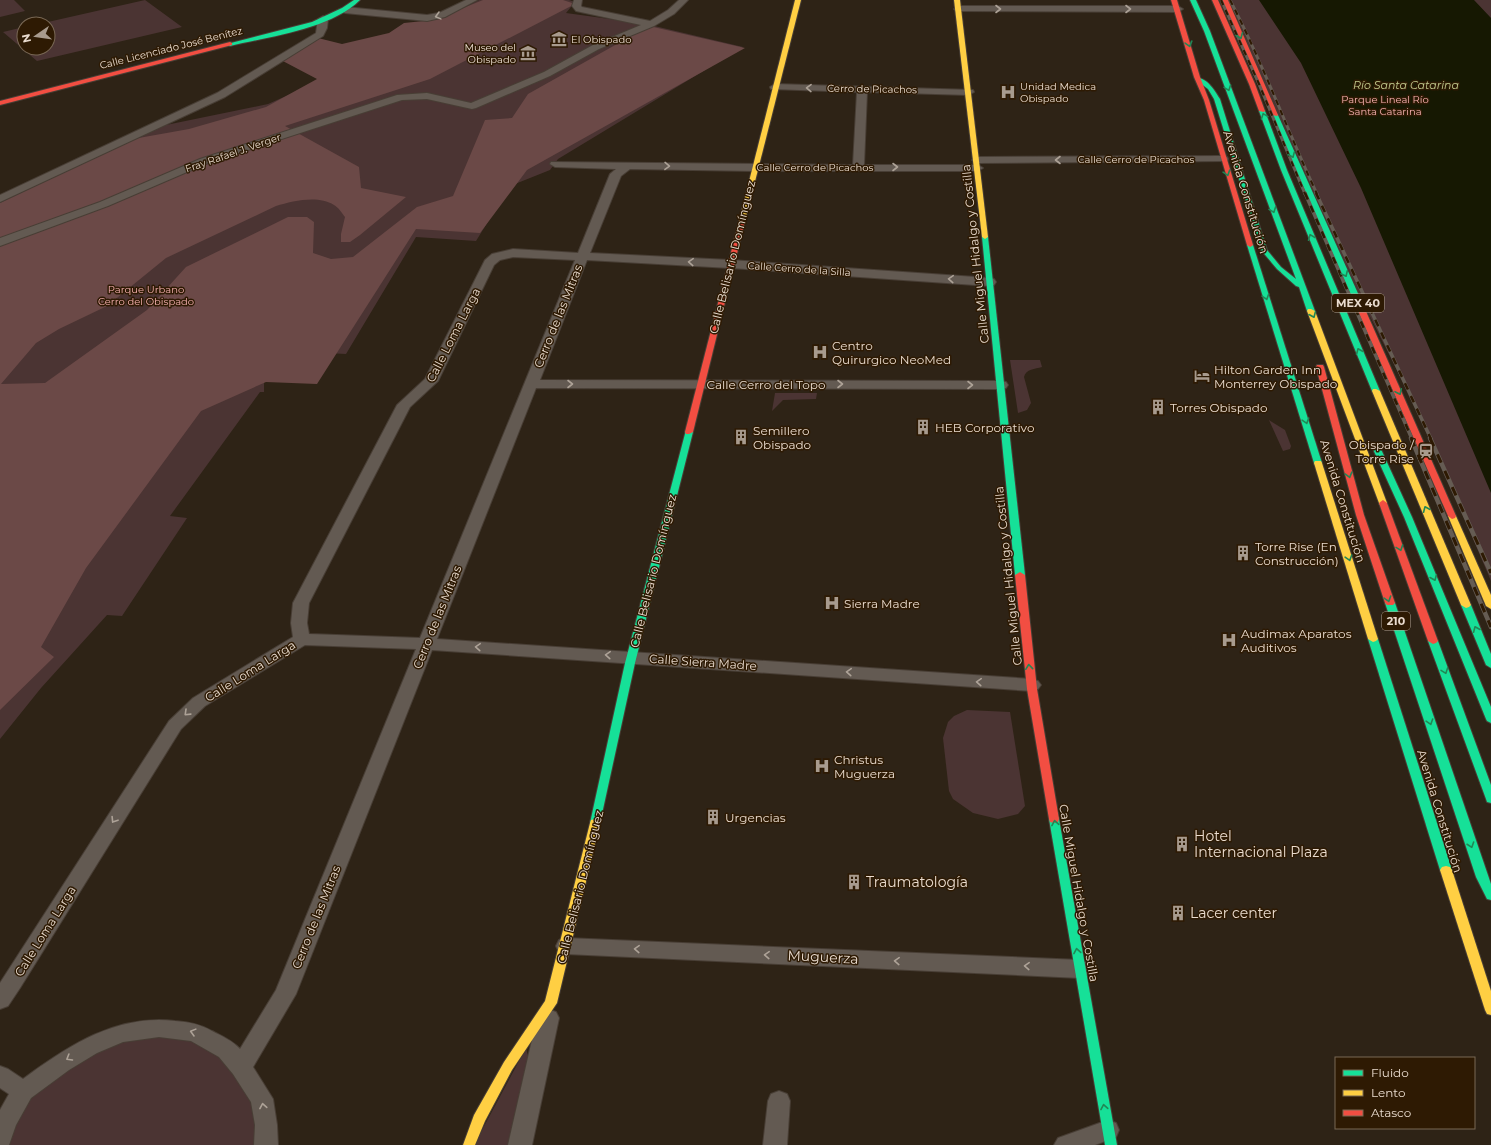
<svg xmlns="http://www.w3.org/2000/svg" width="1491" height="1145" font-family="Montserrat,sans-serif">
	<rect width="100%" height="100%" fill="#2e2316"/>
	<g fill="#4b3433">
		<path d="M 0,0 L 14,0 L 25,11 L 0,17 Z"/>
		<path d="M 145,0 L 182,27 L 37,61 L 3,32 L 24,27 L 24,48 L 48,48 L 48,24 L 39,24 Z"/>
		<path d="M 479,0 L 569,0 L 575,2 L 566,13 L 646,24 L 743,47 L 558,159 L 550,170 L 510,186 L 476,241 L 416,237 L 346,354 L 307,352 L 264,381 L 264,392 L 260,392 L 170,516 L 187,518 L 122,616 L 107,615 L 41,688 L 0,739 L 0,201 L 166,125 L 268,104 L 311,85 Z"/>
		<path d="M 1226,0 L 1491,0 L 1491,581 L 1423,422 L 1322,221 Z"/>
		<path d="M 1010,360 L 1040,360 L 1042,367 C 1035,369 1026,369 1024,377 L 1031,403 L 1027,410 L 1018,413 Z"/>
		<path d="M 775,393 L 817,393 L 816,399 L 783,400 L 772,411 Z"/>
		<path d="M 1269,420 L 1285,430 L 1291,446 L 1290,449 L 1283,451 Z"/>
		<path d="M 967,710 L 1010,712 L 1025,806 L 1018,814 L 998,819 L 973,813 L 953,799 L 949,791 L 943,738 L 948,722 L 954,716 Z"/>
		<path d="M 195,1032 L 241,1067 L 266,1145 L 0,1145 L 23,1091 L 89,1046 Z"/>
		<path d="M 526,1048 L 531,1068 L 508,1145 L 474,1145 Z"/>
	</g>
	<path fill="#6b4947" d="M 483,0 L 563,0 L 575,4 L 430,79 L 285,126 L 359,167 L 361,188 L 406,197 L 360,235 L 350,242 L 341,242 L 341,234 L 345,217 C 342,213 338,207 334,205 C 318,195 293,201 276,206 L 166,258 L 107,306 L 59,329 L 36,343 L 1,384 L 45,383 L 147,310 L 186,267 L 288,217 L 307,217 L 314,222 L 313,253 L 331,259 L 353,257 L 417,207 L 453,196 L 485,120 L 512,118 L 528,94 L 649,26 L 745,48 L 527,170 L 480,233 L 416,229 L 317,384 L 266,382 L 201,411 L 86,568 L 41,647 L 54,657 L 0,710 L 0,203 L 133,139 L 189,129 L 266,107 L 317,79 L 279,59 L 318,38 L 342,44 L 389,33 L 404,23 L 433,20 Z"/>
	<path fill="#161802" d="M 1259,0 L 1474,0 L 1491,18 L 1491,493 L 1361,188 L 1301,63 Z"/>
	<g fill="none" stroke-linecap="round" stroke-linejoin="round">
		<defs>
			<g id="street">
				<path d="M 466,0 L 477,0 L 445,17 L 427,21 L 345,13 L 340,10 L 345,7 L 427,15 L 439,13 Z"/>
				<path d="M 574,0 L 582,0 L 581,6 L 582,7 L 650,21 L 668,10 L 679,0 L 688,0 L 674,14 L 654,26 L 599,49 L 550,76 L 476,108 L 472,109 L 427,99 L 402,100 L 208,163 L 108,206 L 0,246 L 0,238 L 100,202 L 200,159 L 397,95 L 427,93 L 471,103 L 544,72 L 593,45 L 641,25 L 576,11 L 572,6 Z"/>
				<path d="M 959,6 L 1178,6 L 1183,9 L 1178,12 L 956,11 L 954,9 Z"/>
				<path d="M 323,16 L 328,19 L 327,28 L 323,36 L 225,97 L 0,202 L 0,195 L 217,93 L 316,33 L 318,19 Z"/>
				<path d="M 775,84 L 973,90 L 974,92 L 969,95 L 867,92 L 864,165 L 978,165 L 983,168 L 978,171 L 754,171 L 630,169 L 621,176 L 590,253 L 730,260 L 990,278 L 994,279 L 996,282 L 994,285 L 990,286 L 730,268 L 587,260 L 540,380 L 1001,381 L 1006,382 L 1008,385 L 1006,388 L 1001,389 L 536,388 L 437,639 L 1032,679 L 1038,681 L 1041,685 L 1038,689 L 1032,691 L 432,650 L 296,994 L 253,1067 L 273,1099 L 277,1125 L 278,1145 L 254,1145 L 255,1125 L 251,1102 L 233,1074 L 219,1057 L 191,1041 L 159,1037 L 123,1042 L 97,1053 L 69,1070 L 31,1098 L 16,1125 L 9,1145 L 0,1145 L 0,1110 L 9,1094 L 0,1088 L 0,1066 L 8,1069 L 23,1079 C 68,1046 116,1014 175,1021 C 189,1022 200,1024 212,1031 C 222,1036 233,1041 240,1049 L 276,990 L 416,649 L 305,645 L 205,706 L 181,729 L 20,988 L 8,1006 L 0,1009 L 0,983 L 169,721 L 193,698 L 293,637 L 291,623 L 293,603 L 397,405 L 425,379 L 485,260 L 492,254 L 513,249 L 578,253 L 610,174 L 616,169 L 555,167 L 550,164 L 551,162 L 853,165 L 857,92 L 771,89 L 770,87 ZM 513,257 L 575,260 L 420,638 L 309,634 L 307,623 L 309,603 L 410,407 L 438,381 L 494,265 L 500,260 Z"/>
				<path d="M 1223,156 L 1227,157 L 1228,159 L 1227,161 L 977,163 L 972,160 L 977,157 Z"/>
				<path d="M 566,938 L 1080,960 L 1087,963 L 1090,969 L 1087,975 L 1080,978 L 566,954 L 559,952 L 556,946 L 559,940 Z"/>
				<path d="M 548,1009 L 556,1012 L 559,1018 L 532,1145 L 508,1145 L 537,1018 L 540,1012 Z"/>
				<path d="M 779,1091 L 787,1094 L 790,1101 L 787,1145 L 763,1145 L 768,1101 L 771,1094 Z"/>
				<path d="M 1108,1120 L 1116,1123 L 1119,1130 L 1116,1137 L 1095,1145 L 1054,1145 L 1058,1138 Z"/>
			</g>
			<g id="fast">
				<path d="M 354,0 L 360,0 C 329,30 270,36 230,46 L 227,44 L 312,22 L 342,8 Z"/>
				<path d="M 1190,0 L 1196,0 L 1210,31 L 1315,311 L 1314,313 L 1311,313 L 1307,311 L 1299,287 L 1296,286 L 1277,269 L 1261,250 L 1214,99 L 1208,89 L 1196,80 L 1196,78 C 1207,77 1215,91 1220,99 L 1267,250 L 1281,267 L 1296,279 L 1204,31 Z"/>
				<path d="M 1262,109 L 1265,111 L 1287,170 L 1380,391 L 1379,393 L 1376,393 L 1372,391 L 1281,170 L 1259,111 Z"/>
				<path d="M 1275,113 L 1278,115 L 1365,309 L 1364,311 L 1361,311 L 1357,309 L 1272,115 Z"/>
				<path d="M 985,235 L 988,237 L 1025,575 L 1020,578 L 1015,575 L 982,237 Z"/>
				<path d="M 1250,243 L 1253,245 L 1322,463 L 1321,465 L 1315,465 L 1314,463 L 1247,245 Z"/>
				<path d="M 686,430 L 689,430 L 693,432 L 635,663 L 600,823 L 599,826 L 595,827 L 591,826 L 590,823 L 625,663 Z"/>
				<path d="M 1373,445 L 1376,445 L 1380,447 L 1412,517 L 1491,707 L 1491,723 L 1487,721 L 1486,719 L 1404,517 L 1372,447 Z"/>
				<path d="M 1390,600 L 1395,603 L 1491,884 L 1491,900 L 1487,899 L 1476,877 L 1385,603 Z"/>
				<path d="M 1466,602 L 1471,605 L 1491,654 L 1491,668 L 1486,665 L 1461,605 Z"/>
				<path d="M 1373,636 L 1378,639 L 1452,870 L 1450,873 L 1446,874 L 1442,873 L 1440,870 L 1368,639 Z"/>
				<path d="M 1433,638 L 1438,641 L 1491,785 L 1491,803 L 1487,802 L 1486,799 L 1428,641 Z"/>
				<path d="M 1054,815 L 1058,816 L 1059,819 L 1117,1145 L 1105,1145 L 1049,819 L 1050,816 Z"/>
			</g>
			<g id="slow">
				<path d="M 795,0 L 801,0 L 745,221 L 742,223 L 739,221 Z"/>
				<path d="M 954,0 L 960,0 L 988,237 L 985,239 L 982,237 Z"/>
				<path d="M 1308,309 L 1311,309 L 1315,311 L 1387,503 L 1386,505 L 1380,505 L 1379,503 L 1307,311 Z"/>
				<path d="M 1373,389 L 1376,389 L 1380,391 L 1471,605 L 1469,607 L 1466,608 L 1461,605 L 1372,391 Z"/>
				<path d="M 1315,461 L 1321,461 L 1322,463 L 1378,639 L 1376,641 L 1373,642 L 1368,639 L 1314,463 Z"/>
				<path d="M 1452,513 L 1456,516 L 1491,595 L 1491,609 L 1486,606 L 1448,516 Z"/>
				<path d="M 595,819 L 599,820 L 600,823 L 557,1003 L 512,1070 L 485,1121 L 475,1145 L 463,1145 L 474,1115 L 504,1062 L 545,1001 L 590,823 L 591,820 Z"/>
				<path d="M 1446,866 L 1450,867 L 1452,870 L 1491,991 L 1491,1015 L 1487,1014 L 1485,1010 L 1440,870 L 1442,867 Z"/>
			</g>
			<g id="jam">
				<path d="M 1171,0 L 1177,0 L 1180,10 L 1200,77 L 1209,100 L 1253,245 L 1252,246 L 1250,247 L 1247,245 L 1204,100 L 1194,77 Z"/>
				<path d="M 1212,0 L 1218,0 L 1255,84 L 1265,111 L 1264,112 L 1259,111 L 1249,84 Z"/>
				<path d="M 1222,0 L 1228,0 L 1278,115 L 1277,116 L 1272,115 Z"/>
				<path d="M 230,42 L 232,43 L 232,45 L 0,105 L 0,101 Z"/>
				<path d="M 742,219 L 745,221 L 693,432 L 689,434 L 686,434 L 685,432 L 739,221 Z"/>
				<path d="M 1358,307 L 1361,307 L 1365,309 L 1456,516 L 1455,518 L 1452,519 L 1448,516 L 1357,309 Z"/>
				<path d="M 1317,365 L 1323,365 L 1324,367 L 1364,515 L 1395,603 L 1393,605 L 1387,605 L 1385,603 L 1356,515 L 1316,367 Z"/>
				<path d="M 1383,500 L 1387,503 L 1438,641 L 1436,643 L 1433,644 L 1428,641 L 1379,503 Z"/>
				<path d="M 1020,572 L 1025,575 L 1037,689 L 1059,819 L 1058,822 L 1054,823 L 1050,822 L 1049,819 L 1027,689 L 1015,575 Z"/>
			</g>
		</defs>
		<use href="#street" stroke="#483e35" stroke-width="2"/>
		<use href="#fast" stroke="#483e35" stroke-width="2"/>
		<use href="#slow" stroke="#483e35" stroke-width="2"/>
		<use href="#jam" stroke="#483e35" stroke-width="2"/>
		<use href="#street" fill="#635a52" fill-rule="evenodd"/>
		<use href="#fast" fill="#16e098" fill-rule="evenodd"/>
		<use href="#slow" fill="#ffcf43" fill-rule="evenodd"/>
		<use href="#jam" fill="#f24e42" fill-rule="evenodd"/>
		<defs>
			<g id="rail-far2">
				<path d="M 1221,0 L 1259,84 L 1305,194"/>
				<path d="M 1230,0 C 1263,63 1287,130 1317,194"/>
			</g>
			<g id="rail-far1">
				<path d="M 1305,193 L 1412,439"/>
				<path d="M 1316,193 L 1431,439"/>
			</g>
			<g id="rail">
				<path d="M 1411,438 L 1491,627"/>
				<path d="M 1430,438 L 1491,573"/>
			</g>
		</defs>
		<use href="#rail-far2" stroke="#655c53" stroke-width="3"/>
		<use href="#rail-far1" stroke="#655c53" stroke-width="3.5"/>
		<use href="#rail" stroke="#655c53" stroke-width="4.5"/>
		<use href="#rail-far2" stroke="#2e1a03" stroke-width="2" stroke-dasharray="5.5" stroke-linecap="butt"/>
		<use href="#rail-far1" stroke="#2e1a03" stroke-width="2.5" stroke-dasharray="7" stroke-linecap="butt"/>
		<use href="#rail" stroke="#2e1a03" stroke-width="3" stroke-dasharray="9" stroke-linecap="butt"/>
	</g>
	<defs><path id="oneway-chevron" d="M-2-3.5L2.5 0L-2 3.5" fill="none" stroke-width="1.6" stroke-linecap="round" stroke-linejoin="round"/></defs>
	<g stroke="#ada297">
		<use href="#oneway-chevron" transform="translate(998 9)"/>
		<use href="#oneway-chevron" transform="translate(1128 9)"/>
		<use href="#oneway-chevron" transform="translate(438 16) rotate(165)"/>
		<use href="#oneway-chevron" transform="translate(809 88) rotate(-179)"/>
		<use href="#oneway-chevron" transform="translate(1058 160) rotate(180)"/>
		<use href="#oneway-chevron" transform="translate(667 166) rotate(1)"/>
		<use href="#oneway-chevron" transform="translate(895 167)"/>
		<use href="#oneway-chevron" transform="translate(691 262) rotate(-177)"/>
		<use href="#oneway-chevron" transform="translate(951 279) rotate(-176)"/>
		<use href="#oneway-chevron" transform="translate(570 384)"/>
		<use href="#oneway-chevron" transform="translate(840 384)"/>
		<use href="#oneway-chevron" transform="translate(970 385)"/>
		<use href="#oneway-chevron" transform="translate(478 647) rotate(-176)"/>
		<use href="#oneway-chevron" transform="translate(608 655) rotate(-176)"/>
		<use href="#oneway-chevron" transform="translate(849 672) rotate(-176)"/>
		<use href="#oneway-chevron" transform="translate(979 682) rotate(-176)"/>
		<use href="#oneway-chevron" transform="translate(187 713) rotate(136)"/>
		<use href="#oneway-chevron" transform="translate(114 820) rotate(122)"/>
		<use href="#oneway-chevron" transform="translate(637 949) rotate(-177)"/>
		<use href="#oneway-chevron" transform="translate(767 955) rotate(-177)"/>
		<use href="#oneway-chevron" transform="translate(897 961) rotate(-177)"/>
		<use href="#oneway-chevron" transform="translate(1027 966) rotate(-177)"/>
		<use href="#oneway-chevron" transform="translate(193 1032) rotate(-165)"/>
		<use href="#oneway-chevron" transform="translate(69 1058) rotate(149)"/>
		<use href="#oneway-chevron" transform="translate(263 1106) rotate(-100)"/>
	</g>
	<g stroke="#218755">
		<use href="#oneway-chevron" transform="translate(1240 36) rotate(67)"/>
		<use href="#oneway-chevron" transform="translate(1189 44) rotate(74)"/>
		<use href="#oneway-chevron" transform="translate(1228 88) rotate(70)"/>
		<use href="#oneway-chevron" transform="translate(1264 116) rotate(-110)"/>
		<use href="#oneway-chevron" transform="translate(1292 155) rotate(67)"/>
		<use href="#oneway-chevron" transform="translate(1227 173) rotate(72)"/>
		<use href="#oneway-chevron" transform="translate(1273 210) rotate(70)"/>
		<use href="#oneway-chevron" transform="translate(1311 237) rotate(-112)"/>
		<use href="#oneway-chevron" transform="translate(1345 274) rotate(65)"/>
		<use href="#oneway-chevron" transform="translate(1266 297) rotate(72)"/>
		<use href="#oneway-chevron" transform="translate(1313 315) rotate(67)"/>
		<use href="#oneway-chevron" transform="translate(1359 351) rotate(-113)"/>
		<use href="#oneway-chevron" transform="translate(1399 392) rotate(65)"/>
		<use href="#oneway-chevron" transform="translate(1306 421) rotate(72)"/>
		<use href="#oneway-chevron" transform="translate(1349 475) rotate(75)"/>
		<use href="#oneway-chevron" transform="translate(1426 509) rotate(-113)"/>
		<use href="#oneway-chevron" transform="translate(1400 548) rotate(70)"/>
		<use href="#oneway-chevron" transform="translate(1349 558) rotate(73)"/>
		<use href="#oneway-chevron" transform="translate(1434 578) rotate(67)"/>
		<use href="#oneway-chevron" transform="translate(1388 599) rotate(72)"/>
		<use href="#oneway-chevron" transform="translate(1476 629) rotate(-113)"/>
		<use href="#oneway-chevron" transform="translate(1029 667) rotate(-96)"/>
		<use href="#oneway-chevron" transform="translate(1445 671) rotate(70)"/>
		<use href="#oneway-chevron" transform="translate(1430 722) rotate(72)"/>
		<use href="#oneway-chevron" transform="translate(1055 823) rotate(-100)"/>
		<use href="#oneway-chevron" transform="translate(1471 845) rotate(71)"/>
		<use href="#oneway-chevron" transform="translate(1077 951) rotate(-100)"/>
		<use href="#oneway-chevron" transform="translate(1104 1107) rotate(-100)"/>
	</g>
	<defs>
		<symbol id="museum-bare" viewBox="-9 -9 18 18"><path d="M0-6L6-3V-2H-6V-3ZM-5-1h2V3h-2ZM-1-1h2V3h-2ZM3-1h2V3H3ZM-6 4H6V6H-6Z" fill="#a89b8e" stroke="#2e1a03" stroke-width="2.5" paint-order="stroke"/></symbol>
		<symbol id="hospital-bare" viewBox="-9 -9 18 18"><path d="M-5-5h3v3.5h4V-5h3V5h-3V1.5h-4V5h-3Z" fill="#a89b8e" stroke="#2e1a03" stroke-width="2.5" paint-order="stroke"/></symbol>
		<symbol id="hotel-bare" viewBox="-9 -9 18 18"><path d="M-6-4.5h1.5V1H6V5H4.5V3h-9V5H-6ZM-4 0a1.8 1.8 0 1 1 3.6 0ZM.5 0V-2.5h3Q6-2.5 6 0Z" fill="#a89b8e" stroke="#2e1a03" stroke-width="2.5" paint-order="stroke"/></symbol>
		<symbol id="building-bare" viewBox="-9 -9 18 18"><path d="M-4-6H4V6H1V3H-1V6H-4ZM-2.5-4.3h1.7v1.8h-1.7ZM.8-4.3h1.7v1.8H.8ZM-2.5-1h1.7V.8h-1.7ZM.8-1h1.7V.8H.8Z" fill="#a89b8e" stroke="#2e1a03" stroke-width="2.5" paint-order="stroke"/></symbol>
		<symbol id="station-bare" viewBox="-9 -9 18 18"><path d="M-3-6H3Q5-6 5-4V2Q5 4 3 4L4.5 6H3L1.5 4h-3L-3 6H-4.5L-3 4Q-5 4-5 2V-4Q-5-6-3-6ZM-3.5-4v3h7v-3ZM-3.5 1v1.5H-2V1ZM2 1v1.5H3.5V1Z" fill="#a89b8e" stroke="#2e1a03" stroke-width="2.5" paint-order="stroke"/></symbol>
	</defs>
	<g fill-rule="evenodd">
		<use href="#museum-bare" x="548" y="28" width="22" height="22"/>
		<use href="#museum-bare" x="517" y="42" width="22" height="22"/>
		<use href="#hospital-bare" x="997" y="81" width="22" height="22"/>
		<use href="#hospital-bare" x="809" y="341" width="22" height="22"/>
		<use href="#hotel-bare" x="1191" y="365" width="22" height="22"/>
		<use href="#building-bare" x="1147" y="396" width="22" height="22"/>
		<use href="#building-bare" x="912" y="416" width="22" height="22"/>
		<use href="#building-bare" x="730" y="426" width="22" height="22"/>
		<use href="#station-bare" x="1415" y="440" width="22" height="22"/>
		<use href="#building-bare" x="1232" y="542" width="22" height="22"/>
		<use href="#hospital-bare" x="821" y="592" width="22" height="22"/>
		<use href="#hospital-bare" x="1218" y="629" width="22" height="22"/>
		<use href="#hospital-bare" x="811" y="755" width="22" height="22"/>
		<use href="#building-bare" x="702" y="806" width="22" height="22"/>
		<use href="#building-bare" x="1171" y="833" width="22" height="22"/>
		<use href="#building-bare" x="843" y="871" width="22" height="22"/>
		<use href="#building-bare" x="1167" y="902" width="22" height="22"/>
	</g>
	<g text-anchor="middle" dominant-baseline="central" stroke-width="3" stroke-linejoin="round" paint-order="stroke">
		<g font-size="10" fill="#eadccf" stroke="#2e1a03" text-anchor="start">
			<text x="571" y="39">El Obispado</text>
			<text x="516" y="47" text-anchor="end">Museo del<tspan x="516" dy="12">Obispado</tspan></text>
			<text x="1020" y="86">Unidad Medica<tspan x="1020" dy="12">Obispado</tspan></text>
		</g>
		<g font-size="10" fill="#eadccf" stroke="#2e1a03">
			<text transform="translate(171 48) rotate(-14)">Calle Licenciado José Benítez</text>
			<text transform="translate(872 89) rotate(1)">Cerro de Picachos</text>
			<text transform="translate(233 153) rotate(-19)">Fray Rafael J. Verger</text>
			<text x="1136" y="159">Calle Cerro de Picachos</text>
			<text x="815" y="167">Calle Cerro de Picachos</text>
			<text transform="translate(799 269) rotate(4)">Calle Cerro de la Silla</text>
		</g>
		<g font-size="10" fill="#f7b2b2" stroke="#2e1a03">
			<text x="1385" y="99">Parque Lineal Río<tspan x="1385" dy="12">Santa Catarina</tspan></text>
			<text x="146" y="289">Parque Urbano<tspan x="146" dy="12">Cerro del Obispado</tspan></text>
		</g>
		<g font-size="11" font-style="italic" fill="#c2cc8f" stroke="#2e1a03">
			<text x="1406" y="85">Río Santa Catarina</text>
		</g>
		<g fill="#2e1a03" stroke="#b2a292" stroke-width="1">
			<rect x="1332" y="294" width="52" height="18" rx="3"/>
			<rect x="1382" y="612" width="28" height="18" rx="3"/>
		</g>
		<g font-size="11" font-weight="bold" fill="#eadccf">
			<text x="1358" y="303">MEX 40</text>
			<text x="1396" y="621">210</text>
		</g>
		<g font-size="12" fill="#eadccf" stroke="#2e1a03">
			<text transform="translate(1246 192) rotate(73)">Avenida Constitución</text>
			<text transform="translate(975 254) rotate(-96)">Calle Miguel Hidalgo y Costilla</text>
			<text transform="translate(732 257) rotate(-76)">Calle Belisario Domínguez</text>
			<text transform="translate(558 316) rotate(-68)">Cerro de las Mitras</text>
			<text transform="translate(453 335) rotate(-63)">Calle Loma Larga</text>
			<text x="766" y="384">Calle Cerro del Topo</text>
			<text transform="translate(1343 501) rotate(73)">Avenida Constitución</text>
			<text transform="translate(653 571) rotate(-76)">Calle Belisario Domínguez</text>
			<text transform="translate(1008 576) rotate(-96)">Calle Miguel Hidalgo y Costilla</text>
			<text transform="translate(437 617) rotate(-68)">Cerro de las Mitras</text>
			<text transform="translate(703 662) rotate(4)">Calle Sierra Madre</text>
			<text transform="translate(250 671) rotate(-32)">Calle Loma Larga</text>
			<text transform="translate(1440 811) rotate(73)">Avenida Constitución</text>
			<text transform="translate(580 887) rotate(-76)">Calle Belisario Domínguez</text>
			<text transform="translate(1079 893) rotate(80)">Calle Miguel Hidalgo y Costilla</text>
			<text transform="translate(316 917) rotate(-68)">Cerro de las Mitras</text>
			<text transform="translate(45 931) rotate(-58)">Calle Loma Larga</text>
		</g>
		<g font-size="12" fill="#eadccf" stroke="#2e1a03" text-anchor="start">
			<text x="832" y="345">Centro<tspan x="832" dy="14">Quirurgico NeoMed</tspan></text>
			<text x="1214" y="369">Hilton Garden Inn<tspan x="1214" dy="14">Monterrey Obispado</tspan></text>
			<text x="1170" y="407">Torres Obispado</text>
			<text x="935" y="427">HEB Corporativo</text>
			<text x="753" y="430">Semillero<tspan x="753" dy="14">Obispado</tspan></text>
			<text x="1414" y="444" text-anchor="end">Obispado /<tspan x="1414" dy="14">Torre Rise</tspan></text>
			<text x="1255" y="546">Torre Rise (En<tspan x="1255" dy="14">Construcción)</tspan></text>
			<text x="844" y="603">Sierra Madre</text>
			<text x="1241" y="633">Audimax Aparatos<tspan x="1241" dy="14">Auditivos</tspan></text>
			<text x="834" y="759">Christus<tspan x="834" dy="14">Muguerza</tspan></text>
			<text x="725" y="817">Urgencias</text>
		</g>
		<g font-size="14" fill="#eadccf" stroke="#2e1a03" text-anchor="start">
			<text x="1194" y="836">Hotel<tspan x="1194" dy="16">Internacional Plaza</tspan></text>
			<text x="866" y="882">Traumatología</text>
			<text x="1190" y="913">Lacer center</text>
		</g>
		<g font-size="14" fill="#eadccf" stroke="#2e1a03">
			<text transform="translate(823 957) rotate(3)">Muguerza</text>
		</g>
	</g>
	<rect x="1335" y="1057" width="140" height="72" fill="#2e1a03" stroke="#796855"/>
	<rect x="1343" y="1070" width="20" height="6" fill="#16e098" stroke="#796855"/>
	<text x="1371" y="1077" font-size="12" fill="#eadccf">Fluido</text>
	<rect x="1343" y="1090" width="20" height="6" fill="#ffcf43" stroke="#796855"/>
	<text x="1371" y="1097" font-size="12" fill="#eadccf">Lento</text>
	<rect x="1343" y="1110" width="20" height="6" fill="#f24e42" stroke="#796855"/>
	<text x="1371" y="1117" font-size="12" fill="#eadccf">Atasco</text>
	<g transform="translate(36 36) rotate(257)"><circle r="19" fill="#2e1a03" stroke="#796855"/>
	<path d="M0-3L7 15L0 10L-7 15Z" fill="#a89b8e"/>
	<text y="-6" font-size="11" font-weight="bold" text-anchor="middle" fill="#eadccf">N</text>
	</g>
</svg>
